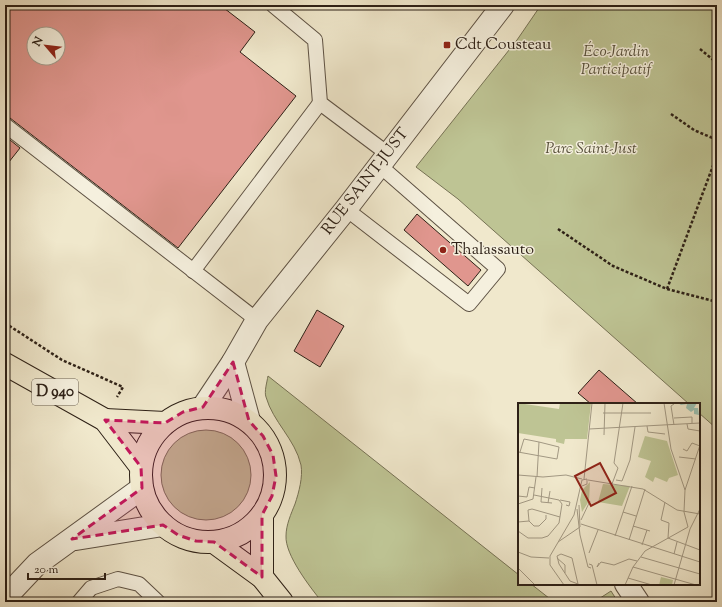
<svg xmlns="http://www.w3.org/2000/svg" width="722" height="607" font-family="'Sorts Mill Goudy',serif">
	<rect width="100%" height="100%" fill="#f0e8cc"/>
	<filter id="stains"><feTurbulence type="fractalNoise" baseFrequency=".005" numOctaves="4"/><feColorMatrix values="0 0 0 0 .2 0 0 0 0 .09 0 0 0 0 .02 0 0 0 .5 -.17"/></filter>
	<radialGradient id="worn" r=".72"><stop offset=".6" stop-color="#630" stop-opacity="0"/><stop offset="1" stop-color="#630" stop-opacity=".3"/></radialGradient>
	<g fill="#bec494" stroke="#767255">
		<path d="M 541,5 L 717,5 L 716,428 L 699,413 L 699,404 L 689,404 L 458,199 L 416,167 L 517,40 Z"/>
		<path d="M 268,376 L 519,575 L 519,584 L 531,584 L 554,602 L 322,602 C 310,587 285,555 286,536 C 286,525 291,514 295,504 C 299,492 303,477 301,465 C 295,439 273,422 266,397 C 264,392 267,382 268,376 Z"/>
		<circle cx="206" cy="475" r="45"/>
		<path d="M 611,591 L 618,602 L 594,602 Z"/>
	</g>
	<g fill="#e0968e" stroke="#2d2016" fill-rule="evenodd">
		<path d="M 5,5 L 220,5 L 255,32 L 240,52 L 296,96 L 178,248 L 10,118 L 5,117 ZM 34,34 L 58,34 L 58,58 L 34,58 Z"/>
		<path d="M 5,136 L 20,148 L 5,167 Z"/>
		<path d="M 417,214 L 481,270 L 468,286 L 404,230 Z"/>
		<path d="M 317,310 L 344,326 L 320,367 L 294,351 Z"/>
		<path d="M 599,370 L 638,404 L 591,404 L 578,393 Z"/>
	</g>
	<g fill="none" stroke-linecap="round" stroke-linejoin="round">
		<defs>
			<g id="service">
				<path d="M 273,5 L 315,40 L 320,103 L 388,154"/>
				<path d="M 5,125 L 257,320"/>
				<path d="M 346,209 L 469,304 L 498,269 L 379,165"/>
				<path d="M 193,271 L 320,103"/>
				<path d="M 79,602 L 91,588 L 118,579 L 139,584 L 158,602"/>
			</g>
			<path id="minor" d="M 626,584 L 638,602"/>
			<g id="tertiary">
				<path d="M 233,362 L 249,421"/>
				<path d="M 203,407 L 233,362 L 257,320 L 346,209 L 503,5"/>
				<path d="M 76,539 L 163,525"/>
				<path d="M 5,598 L 37,564 L 142,488"/>
			</g>
			<g id="primary">
				<path d="M 5,364 L 105,420 L 141,467"/>
				<circle cx="208" cy="475" r="67"/>
				<path d="M 105,420 L 165,423"/>
				<path d="M 214,542 L 262,577 L 282,602"/>
				<path d="M 262,577 L 262,515"/>
			</g>
		</defs>
		<use href="#service" stroke="#5e5244" stroke-width="16"/>
		<use href="#minor" stroke="#5e5244" stroke-width="24"/>
		<use href="#tertiary" stroke="#5e5244" stroke-width="24"/>
		<use href="#primary" stroke="#2d2016" stroke-width="24"/>
		<g stroke="#2d2016" stroke-width="2.5" stroke-dasharray="3 2" stroke-linecap="butt">
			<path d="M 700,49 L 717,63"/>
			<path d="M 671,114 L 694,130 L 717,140"/>
			<path d="M 558,229 L 613,266 L 667,289 L 717,302"/>
			<path d="M 667,289 L 717,155"/>
			<path d="M 5,323 L 62,360 L 123,387 L 117,397"/>
		</g>
		<use href="#service" stroke="#f5f0de" stroke-width="14"/>
		<use href="#minor" stroke="#f5f0de" stroke-width="22"/>
		<use href="#tertiary" stroke="#f5f0de" stroke-width="22"/>
		<use href="#primary" stroke="#f0e8cc" stroke-width="22"/>
	</g>
	<path fill="#c2185b" fill-opacity="0.2" stroke="#c2185b" stroke-width="3" stroke-dasharray="8 5" stroke-linejoin="round" d="M 233,362 L 249,421 L 263,436 L 273,455 L 276,476 L 272,496 L 262,515 L 262,577 L 214,542 L 196,541 L 178,535 L 163,525 L 72,539 L 142,488 L 141,467 L 105,420 L 165,423 L 183,412 L 203,407 Z"/>
	<g fill="#8f2418" stroke="#f5f0de" stroke-width="1.5">
		<rect x="443" y="41" width="8" height="8" rx="2"/>
		<circle cx="443" cy="250" r="4"/>
	</g>
	<g text-anchor="middle" dominant-baseline="central" stroke-width="3" stroke-linejoin="round" paint-order="stroke">
		<rect fill="#f5f0de" stroke="#695e52" stroke-width="1" x="32" y="379" width="46" height="26" rx="3"/>
		<g font-size="15" font-weight="bold" fill="#2d2016">
			<text x="55" y="392">D 940</text>
		</g>
		<g font-size="16" fill="#2d2016" stroke="#f5f0de" text-anchor="start">
			<text x="455" y="45">Cdt Cousteau</text>
			<text x="451" y="250">Thalassauto</text>
		</g>
		<g font-size="16" font-style="italic" fill="#58513c" stroke="#f5f0de">
			<text x="616" y="52">Éco-Jardin<tspan x="616" dy="18">Participatif</tspan></text>
			<text x="591" y="149">Parc Saint-Just</text>
		</g>
		<g font-size="16" fill="#2d2016" stroke="#f5f0de">
			<text transform="translate(366 182) rotate(-52)">RUE SAINT-JUST</text>
		</g>
	</g>
	<g transform="translate(518 403)">
		<rect width="182" height="182" fill="#f0e8cc"/>
		<path d="M 0,0 L 41,6 L 42,0 L 73,0 L 69,36 L 47,36 L 46,41 L 38,39 L 38,36 L 0,30 ZM 127,33 L 149,38 L 160,72 L 151,75 L 149,79 L 137,74 L 135,79 L 127,74 L 133,58 L 120,54 ZM 72,79 L 71,98 L 64,109 L 62,97 L 64,87 ZM 85,81 L 112,83 L 104,103 L 80,99 ZM 143,174 L 155,177 L 154,182 L 141,182 Z" fill="#bec494"/>
		<path d="M 160,0 L 179,0 L 176,5 L 180,5 L 181,12 L 176,11 L 176,7 L 173,9 L 168,5 L 169,1 L 163,2 Z" fill="#9bc1b2"/>
		<path fill="none" stroke="#a29883" stroke-width="1" d="M 146,0 L 153,46 L 167,87 L 166,109 L 170,124M 85,10 L 133,10M 156,15 L 174,14 L 174,20M 169,21 L 170,26 L 182,28M 156,22 L 153,3 L 156,1M 129,23 L 130,29 L 147,31M 71,26 L 182,20M 86,32 L 87,0M 165,46 L 169,48 L 174,40 L 182,43M 0,49 L 39,56 L 41,44 L 21,39M 2,49 L 6,36 L 21,39 L 19,74M 161,54 L 178,56M 0,72 L 25,74 L 48,72 L 64,76M 66,76 L 74,0M 70,77 L 125,86 L 159,107 L 182,111M 98,77 L 104,78 L 112,57 L 117,24M 94,81 L 100,65 L 96,60 L 105,0M 24,85 L 23,99 L 34,100M 167,87 L 182,42M 0,93 L 9,94 L 11,84 L 17,85M 42,97 L 52,99 L 51,103 L 48,102M 147,99 L 143,117 L 151,120 L 150,135 L 182,147M 30,100 L 32,88M 0,101 L 15,96 L 18,74M 59,106 L 62,132 L 70,164 L 73,165M 105,109 L 118,113M 63,117 L 72,98M 11,118 L 16,123 L 21,123 L 28,116 L 28,112M 0,119 L 11,118 L 10,107 L 14,106 L 42,114M 63,121 L 182,159M 115,123 L 132,128M 0,128 L 10,135 L 24,135 L 30,133 L 41,120 L 44,101 L 41,97 L 16,92M 97,133 L 114,83M 111,137 L 127,86M 40,139 L 62,124 L 61,102M 124,142 L 129,127M 0,149 L 13,154 L 31,155M 71,150 L 80,127M 43,151 L 54,155 L 60,181 L 52,178 L 41,161 L 39,153 ZM 156,151 L 159,139M 123,154 L 182,171M 39,155 L 47,162 L 47,170M 81,160 L 79,164 L 83,159 L 96,162 L 111,156 L 119,158M 71,161 L 74,162 L 79,182M 115,164 L 178,182M 0,165 L 16,181M 110,175 L 134,182M 46,182 L 32,162 L 32,153 L 56,112 L 64,77 L 69,76 L 69,81 L 64,83M 107,182 L 115,164 L 127,148 L 170,124M 156,182 L 172,126 L 182,106"/>
		<path fill="#8f2418" fill-opacity="0.15" stroke="#8f2418" stroke-width="2" d="M 82,60 L 98,90 L 73,103 L 57,73 Z"/>
		<rect width="182" height="182" fill="none" stroke="#2d2016" stroke-width="2"/>
	</g>
	<rect width="722" height="607" fill="none" stroke="#f0e8cc" stroke-width="20"/>
	<rect x="6" y="6" width="710" height="595" fill="none" stroke="#2d2016" stroke-width="2"/>
	<rect x="10" y="10" width="702" height="587" fill="none" stroke="#2d2016"/>
	<g transform="translate(46 46) rotate(298)"><circle r="19" fill="#f5f0de" stroke="#a59d8e"/>
	<path d="M0-3L7 15L0 10L-7 15Z" fill="#8f2418"/>
	<text y="-6" font-size="11" font-weight="bold" text-anchor="middle" fill="#2d2016">N</text>
	</g>
	<path d="M28 573v6h77v-6" fill="none" stroke="#2d2016" stroke-width="2"/>
	<text x="34" y="573" font-size="12" fill="#2d2016" stroke="#f5f0de" stroke-width="3" paint-order="stroke">20 m</text>
	<rect width="100%" height="100%" filter="url(#stains)"/>
	<rect width="100%" height="100%" fill="url(#worn)"/>
</svg>
